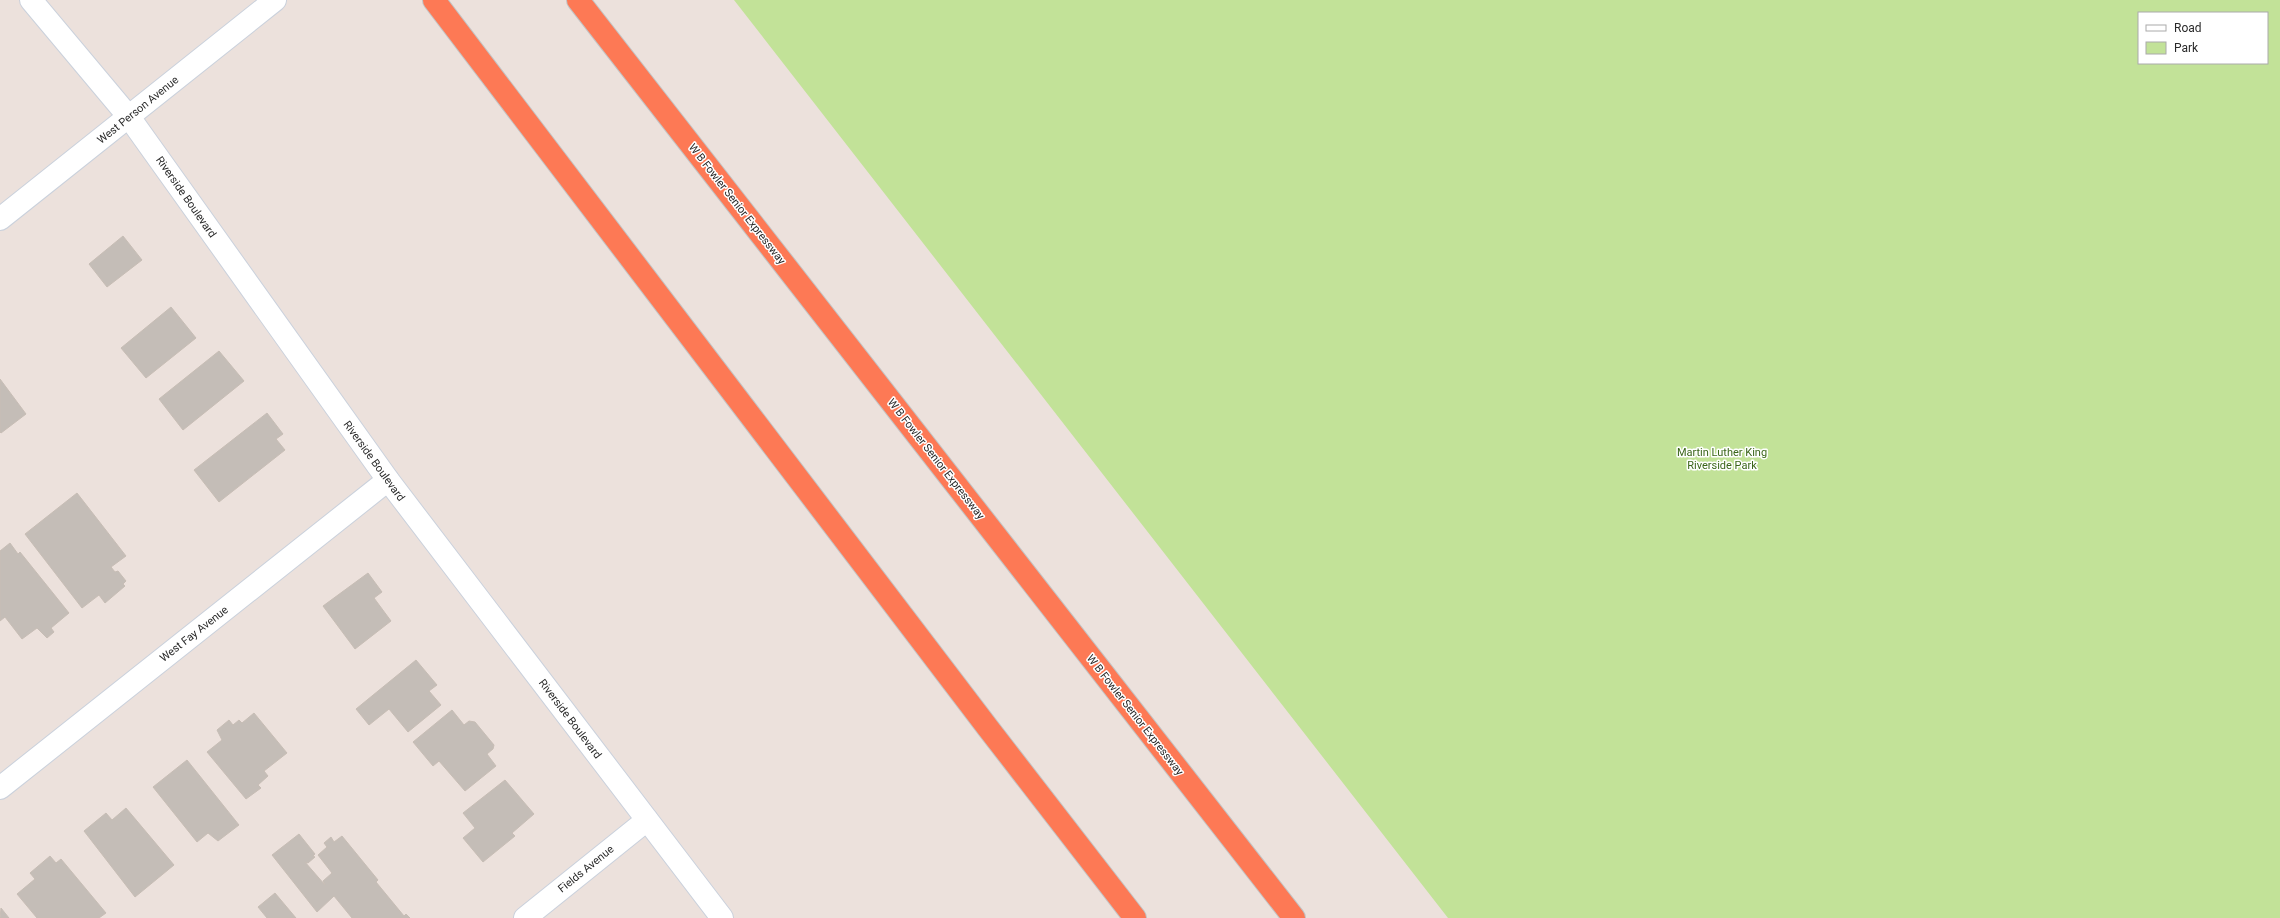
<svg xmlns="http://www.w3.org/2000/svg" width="2280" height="918" font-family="Roboto,sans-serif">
	<rect width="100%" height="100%" fill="#ece1dc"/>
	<path fill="#c2e298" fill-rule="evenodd" d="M 734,0 L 2280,0 L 2280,918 L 1448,918 ZM 2139,13 L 2267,13 L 2267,63 L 2139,63 Z"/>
	<g fill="#c4bdb7" stroke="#c7bdb5">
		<path d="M 123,236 L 142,260 L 107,287 L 89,264 Z"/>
		<path d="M 171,307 L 196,338 L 146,378 L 121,348 Z"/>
		<path d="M 219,351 L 244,381 L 183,430 L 159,399 Z"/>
		<path d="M 0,379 L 26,414 L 1,433 L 0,432 Z"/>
		<path d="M 267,413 L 283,434 L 276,439 L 285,450 L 219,502 L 194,470 Z"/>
		<path d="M 77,493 L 126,556 L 111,567 L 115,572 L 118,571 L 126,581 L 123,584 L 125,586 L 105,603 L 99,595 L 82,608 L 25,534 Z"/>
		<path d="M 10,543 L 18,554 L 20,552 L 69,613 L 51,628 L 54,632 L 47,638 L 37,628 L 22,639 L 5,617 L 0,621 L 0,551 Z"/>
		<path d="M 368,573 L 382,592 L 374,598 L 391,621 L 355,649 L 323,606 Z"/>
		<path d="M 416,660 L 437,685 L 429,691 L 441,705 L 408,732 L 389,709 L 369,725 L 356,709 Z"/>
		<path d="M 452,710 L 464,725 L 469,721 L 475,722 L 494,745 L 493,749 L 487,754 L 496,766 L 465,791 L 439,761 L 433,766 L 413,742 Z"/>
		<path d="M 254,713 L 287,753 L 264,771 L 268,776 L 258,785 L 261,788 L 246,799 L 207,752 L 222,740 L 217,730 L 229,720 L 233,725 L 239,720 L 242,723 Z"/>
		<path d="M 187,760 L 239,825 L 218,841 L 208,833 L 197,842 L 153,787 Z"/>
		<path d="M 505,780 L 534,814 L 512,833 L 515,836 L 483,862 L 463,838 L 475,828 L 463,813 Z"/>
		<path d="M 126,808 L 174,865 L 135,897 L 84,831 L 106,813 L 112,820 Z"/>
		<path d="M 299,834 L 315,854 L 313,856 L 315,857 L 308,863 L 305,862 L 325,885 L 323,881 L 332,873 L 318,855 L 327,847 L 324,843 L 331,837 L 334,842 L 342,836 L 378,880 L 376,882 L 404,916 L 406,914 L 410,918 L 352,918 L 334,896 L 317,912 L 272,855 Z"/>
		<path d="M 50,856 L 56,863 L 61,859 L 106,913 L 99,918 L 37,918 L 17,894 L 35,879 L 30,873 Z"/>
		<path d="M 275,893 L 296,918 L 267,918 L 258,907 Z"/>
		<path d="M 1,908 L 9,918 L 0,918 Z"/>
	</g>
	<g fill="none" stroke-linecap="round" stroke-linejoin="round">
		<defs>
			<g id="minor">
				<path d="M 31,0 L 129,117 L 388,480 L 722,918"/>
				<path d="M 0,219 L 275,0"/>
				<path d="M 0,788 L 388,480"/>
				<path d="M 525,918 L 647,820"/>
			</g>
			<g id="highway">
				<path d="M 434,0 L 988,728 L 1135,918"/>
				<path d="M 578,0 L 1294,918"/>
			</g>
		</defs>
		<use href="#minor" stroke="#cad1dc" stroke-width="24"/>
		<use href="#highway" stroke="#c3c3c3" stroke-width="24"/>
		<use href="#minor" stroke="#fff" stroke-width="22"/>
		<use href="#highway" stroke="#fd7955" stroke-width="22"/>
	</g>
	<g text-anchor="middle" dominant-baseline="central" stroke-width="3" stroke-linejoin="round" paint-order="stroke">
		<g font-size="11" fill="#2a2a2a" stroke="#fff">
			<text transform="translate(138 110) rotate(-39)">West Person Avenue</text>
			<text transform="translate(186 197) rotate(55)">Riverside Boulevard</text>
			<text transform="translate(737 204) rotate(52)">W B Fowler Senior Expressway</text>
			<text transform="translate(936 459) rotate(52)">W B Fowler Senior Expressway</text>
			<text transform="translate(374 461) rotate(54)">Riverside Boulevard</text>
			<text transform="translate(194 634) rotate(-38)">West Fay Avenue</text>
			<text transform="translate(1135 715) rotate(52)">W B Fowler Senior Expressway</text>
			<text transform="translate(570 719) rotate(53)">Riverside Boulevard</text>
			<text transform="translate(586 869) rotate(-39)">Fields Avenue</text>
		</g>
		<g font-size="11" fill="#3b661a" stroke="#fff">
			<text x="1722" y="452">Martin Luther King<tspan x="1722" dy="13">Riverside Park</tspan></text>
		</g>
	</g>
	<rect x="2138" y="12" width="130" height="52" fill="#ffffff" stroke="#aaaaaa"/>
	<rect x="2146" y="25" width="20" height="6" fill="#ffffff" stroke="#aaaaaa"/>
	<text x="2174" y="32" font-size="12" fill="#2a2a2a">Road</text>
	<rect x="2146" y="42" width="20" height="12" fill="#c2e298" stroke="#aaaaaa"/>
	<text x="2174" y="52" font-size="12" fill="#2a2a2a">Park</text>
</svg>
